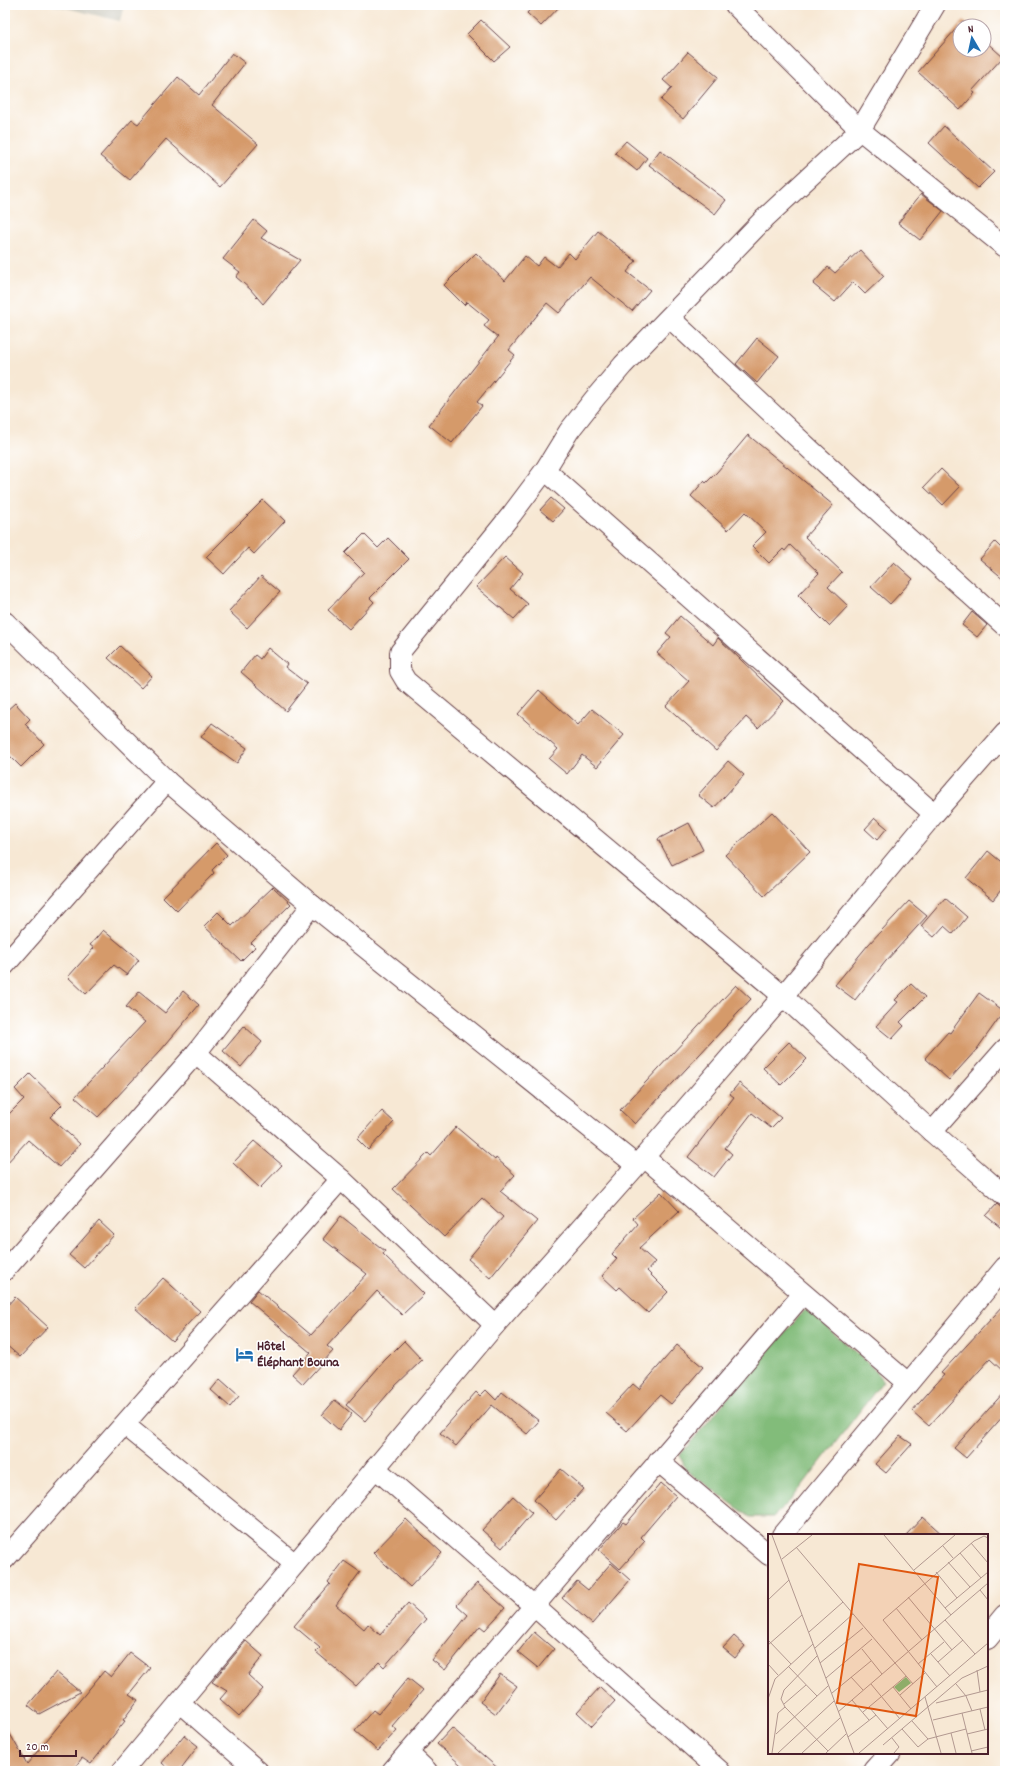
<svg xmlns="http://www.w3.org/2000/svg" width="1010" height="1776" font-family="Dekko,sans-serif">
	<rect width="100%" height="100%" fill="#fff"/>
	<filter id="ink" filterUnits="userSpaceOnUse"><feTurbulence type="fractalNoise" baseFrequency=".025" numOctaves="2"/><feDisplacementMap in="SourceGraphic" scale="8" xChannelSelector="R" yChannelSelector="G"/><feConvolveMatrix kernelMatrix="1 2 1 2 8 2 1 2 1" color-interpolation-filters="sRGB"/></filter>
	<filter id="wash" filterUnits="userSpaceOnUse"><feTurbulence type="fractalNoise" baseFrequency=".012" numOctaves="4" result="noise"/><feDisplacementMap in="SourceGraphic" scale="16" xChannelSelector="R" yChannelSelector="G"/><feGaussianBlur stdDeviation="0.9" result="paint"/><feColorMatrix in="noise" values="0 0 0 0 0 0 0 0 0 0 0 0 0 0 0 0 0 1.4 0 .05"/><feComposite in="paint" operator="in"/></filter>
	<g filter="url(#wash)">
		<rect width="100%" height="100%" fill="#f7e8d4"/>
		<path fill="#c7c5b8" d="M 53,5 L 124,5 L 120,21 Z"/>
		<path fill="#82bc7a" stroke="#666e52" d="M 806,1309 L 871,1366 L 883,1381 L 792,1499 L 773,1517 L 750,1517 L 686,1470 L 680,1455 L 748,1374 Z"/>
		<g id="blocks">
			<g fill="#d59a6b">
				<path d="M 534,5 L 561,5 L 541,26 L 527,13 Z"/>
				<path d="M 481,20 L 510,47 L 494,61 L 467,34 Z"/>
				<path d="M 963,21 L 969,26 L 960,26 L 960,50 L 984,50 L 984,40 L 1003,57 L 972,91 L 975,93 L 960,110 L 918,72 Z"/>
				<path d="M 688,52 L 718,77 L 683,119 L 661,100 L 672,88 L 663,80 Z"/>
				<path d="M 232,53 L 245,63 L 212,105 L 258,144 L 220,187 L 166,139 L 130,180 L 100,156 L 132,120 L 138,124 L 178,77 L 199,95 Z"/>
				<path d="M 944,126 L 994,172 L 978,188 L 929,143 Z"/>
				<path d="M 626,141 L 647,158 L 637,171 L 615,153 Z"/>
				<path d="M 660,150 L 726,200 L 715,214 L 649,165 Z"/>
				<path d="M 921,194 L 943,211 L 920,240 L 898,223 Z"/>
				<path d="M 254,220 L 267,231 L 261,238 L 300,260 L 263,304 L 250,289 L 236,277 L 240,272 L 223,259 Z"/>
				<path d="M 598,231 L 636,261 L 627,272 L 650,290 L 632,311 L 590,277 L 559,313 L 547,303 L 509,350 L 515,355 L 477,402 L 482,406 L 452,443 L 429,425 L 498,337 L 484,326 L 489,320 L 467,302 L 464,305 L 444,285 L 476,253 L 505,281 L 525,256 L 537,266 L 544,257 L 557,267 L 569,253 L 575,259 Z"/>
				<path d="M 860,250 L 884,276 L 865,294 L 853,282 L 835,302 L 813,284 L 828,267 L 835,273 Z"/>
				<path d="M 757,338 L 779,356 L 757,383 L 736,364 Z"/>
				<path d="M 748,435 L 833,505 L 805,537 L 842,572 L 828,587 L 848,606 L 829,626 L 798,595 L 819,573 L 790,545 L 785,551 L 783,549 L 769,563 L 752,546 L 766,532 L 745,512 L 728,530 L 691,496 L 704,481 L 706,483 L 717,472 Z"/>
				<path d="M 941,469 L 960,487 L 943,505 L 924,487 Z"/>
				<path d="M 551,498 L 564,509 L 553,521 L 540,510 Z"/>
				<path d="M 263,500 L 285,521 L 254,554 L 248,548 L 224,574 L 206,557 Z"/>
				<path d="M 364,534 L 378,548 L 388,538 L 409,559 L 370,598 L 374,602 L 349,629 L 328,610 L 364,572 L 345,553 Z"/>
				<path d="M 995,542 L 1005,552 L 1005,580 L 980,559 Z"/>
				<path d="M 505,557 L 523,573 L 510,589 L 528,604 L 514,619 L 476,587 Z"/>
				<path d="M 894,562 L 913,579 L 890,604 L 871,587 Z"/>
				<path d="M 261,576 L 280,592 L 247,628 L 229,611 Z"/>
				<path d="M 972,612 L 987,625 L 977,637 L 962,625 Z"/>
				<path d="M 680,616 L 713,645 L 718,638 L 784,701 L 758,728 L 746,717 L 716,751 L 666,706 L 689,681 L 657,653 L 671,637 L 666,633 Z"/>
				<path d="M 120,646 L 152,676 L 141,688 L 108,658 Z"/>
				<path d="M 268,648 L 287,664 L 285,667 L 307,684 L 286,711 L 241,672 L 255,655 L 260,659 Z"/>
				<path d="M 539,690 L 578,725 L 592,709 L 624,735 L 597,767 L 582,755 L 567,774 L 549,759 L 558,749 L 518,714 Z"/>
				<path d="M 15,703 L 30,719 L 25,724 L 44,744 L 21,767 L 5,751 L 5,712 Z"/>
				<path d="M 212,723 L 247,748 L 237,763 L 201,737 Z"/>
				<path d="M 728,761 L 744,775 L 714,808 L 698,795 Z"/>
				<path d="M 772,812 L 810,852 L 764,896 L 725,855 Z"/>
				<path d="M 875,818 L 887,828 L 877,840 L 865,829 Z"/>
				<path d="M 689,823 L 703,850 L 672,865 L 658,839 Z"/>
				<path d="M 216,843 L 227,855 L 212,870 L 214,873 L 177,911 L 163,897 Z"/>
				<path d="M 988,851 L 1005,865 L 1005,885 L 993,900 L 966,878 Z"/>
				<path d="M 273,887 L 291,904 L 251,943 L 255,947 L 241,961 L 204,926 L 218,912 L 232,926 Z"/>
				<path d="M 945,898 L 967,917 L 953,934 L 944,926 L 934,937 L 921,926 Z"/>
				<path d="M 909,901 L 927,916 L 886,961 L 855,1000 L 835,985 L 868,945 Z"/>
				<path d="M 103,930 L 139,960 L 127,975 L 114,965 L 86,994 L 68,977 L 94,948 L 90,945 Z"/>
				<path d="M 911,984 L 925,997 L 900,1022 L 904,1026 L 892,1039 L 876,1026 L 898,1002 L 895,1000 Z"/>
				<path d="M 736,985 L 751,999 L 635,1124 L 620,1110 Z"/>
				<path d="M 183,991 L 199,1005 L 161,1050 L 98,1117 L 75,1097 L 145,1022 L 126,1007 L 139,992 L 165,1013 Z"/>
				<path d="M 979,993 L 1004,1011 L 977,1049 L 949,1080 L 925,1058 L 948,1032 L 950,1033 Z"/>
				<path d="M 244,1026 L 262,1042 L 241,1067 L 223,1051 Z"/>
				<path d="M 789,1042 L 807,1059 L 781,1085 L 763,1068 Z"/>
				<path d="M 30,1074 L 62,1105 L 50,1117 L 80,1144 L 59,1167 L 28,1140 L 5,1165 L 5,1118 L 24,1099 L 15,1089 Z"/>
				<path d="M 739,1083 L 781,1118 L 771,1128 L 752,1113 L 725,1148 L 732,1154 L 714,1177 L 688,1157 L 734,1097 L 730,1094 Z"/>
				<path d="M 382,1111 L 394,1122 L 368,1150 L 357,1139 Z"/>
				<path d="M 456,1127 L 495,1160 L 496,1158 L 515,1175 L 500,1191 L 537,1221 L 490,1278 L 468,1259 L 503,1217 L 482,1198 L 444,1237 L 393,1189 L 428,1153 L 431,1156 Z"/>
				<path d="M 254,1141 L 282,1165 L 260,1188 L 233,1163 Z"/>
				<path d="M 661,1192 L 679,1211 L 639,1248 L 655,1262 L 647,1271 L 668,1292 L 648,1313 L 620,1287 L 617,1290 L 602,1276 L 617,1259 L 612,1254 L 638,1224 L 633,1218 Z"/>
				<path d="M 997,1204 L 1005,1211 L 1005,1231 L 986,1216 Z"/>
				<path d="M 341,1216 L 385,1251 L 383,1254 L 424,1294 L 402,1315 L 377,1291 L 327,1346 L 333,1351 L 303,1384 L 292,1374 L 311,1353 L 249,1301 L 258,1290 L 311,1335 L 367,1274 L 323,1239 Z"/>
				<path d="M 99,1221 L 114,1235 L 84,1268 L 69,1255 Z"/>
				<path d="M 163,1278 L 200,1311 L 172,1341 L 135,1308 Z"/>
				<path d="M 15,1297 L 48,1327 L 20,1357 L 5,1344 L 5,1308 Z"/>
				<path d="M 1005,1304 L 1005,1373 L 990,1359 L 929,1426 L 912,1411 L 944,1375 L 941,1373 Z"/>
				<path d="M 404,1341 L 422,1360 L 392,1389 L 365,1421 L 346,1405 L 384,1361 Z"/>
				<path d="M 677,1345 L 703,1367 L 671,1404 L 660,1395 L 627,1431 L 606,1413 L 633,1384 L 639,1389 Z"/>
				<path d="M 220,1379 L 239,1396 L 230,1407 L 211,1390 Z"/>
				<path d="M 486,1390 L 496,1400 L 502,1392 L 539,1421 L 527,1434 L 492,1405 L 456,1446 L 440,1433 L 476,1392 L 480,1396 Z"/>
				<path d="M 1005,1391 L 1005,1414 L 966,1458 L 954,1448 Z"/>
				<path d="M 335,1400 L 352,1414 L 339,1430 L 322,1415 Z"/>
				<path d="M 900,1436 L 912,1444 L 886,1473 L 875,1464 Z"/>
				<path d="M 561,1469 L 584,1489 L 556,1520 L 534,1500 Z"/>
				<path d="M 661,1483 L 676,1496 L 641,1537 L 645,1541 L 620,1569 L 599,1550 L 623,1522 L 626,1524 Z"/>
				<path d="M 513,1496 L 532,1513 L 502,1548 L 482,1530 Z"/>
				<path d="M 923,1517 L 943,1535 L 906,1535 Z"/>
				<path d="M 406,1519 L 442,1553 L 410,1587 L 373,1553 Z"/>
				<path d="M 344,1561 L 360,1572 L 336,1605 L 364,1629 L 368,1624 L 380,1635 L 408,1603 L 426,1619 L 384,1667 L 379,1662 L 356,1686 L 316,1652 L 320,1648 L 294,1626 L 330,1584 L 328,1582 Z"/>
				<path d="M 611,1563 L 630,1580 L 592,1624 L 562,1598 L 577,1581 L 588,1590 Z"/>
				<path d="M 477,1583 L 505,1608 L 485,1630 L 480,1626 L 445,1670 L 432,1660 L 468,1615 L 457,1605 Z"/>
				<path d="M 534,1632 L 554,1649 L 538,1668 L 518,1652 Z"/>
				<path d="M 734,1636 L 745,1646 L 735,1658 L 723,1648 Z"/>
				<path d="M 246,1641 L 263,1656 L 248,1675 L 263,1689 L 239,1716 L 220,1699 L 227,1691 L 212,1682 Z"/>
				<path d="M 130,1653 L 150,1668 L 129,1694 L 138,1700 L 123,1720 L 125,1721 L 91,1764 L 82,1758 L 72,1771 L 5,1771 L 5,1725 L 27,1764 L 104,1671 L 111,1677 Z"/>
				<path d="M 56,1672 L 80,1692 L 39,1714 L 28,1705 Z"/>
				<path d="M 500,1674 L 517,1686 L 496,1714 L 480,1702 Z"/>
				<path d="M 408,1678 L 423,1690 L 392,1726 L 397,1730 L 378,1751 L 355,1731 L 373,1710 L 378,1714 Z"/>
				<path d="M 600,1687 L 615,1701 L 592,1726 L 577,1712 Z"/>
				<path d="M 452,1728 L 501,1771 L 468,1771 L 437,1744 Z"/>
				<path d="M 184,1735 L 198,1746 L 179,1771 L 171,1771 L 162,1763 Z"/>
			</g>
		</g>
	</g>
	<g filter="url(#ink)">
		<use href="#blocks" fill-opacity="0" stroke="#643d44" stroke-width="1"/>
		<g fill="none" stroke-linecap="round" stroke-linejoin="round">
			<defs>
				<g id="street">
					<path d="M 735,5 L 860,130 L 1005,247"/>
					<path d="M 935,5 L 860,130 L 765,218 L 623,365 L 595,398 L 569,431 L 545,470 L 512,514 L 400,652 L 400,671 L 406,681 L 783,996 L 932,1132 L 1005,1196"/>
					<path d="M 670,318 L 813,452 L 1005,626"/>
					<path d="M 545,470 L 934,814"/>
					<path d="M 5,622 L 167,781 L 312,905 L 636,1165"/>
					<path d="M 5,965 L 167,781"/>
					<path d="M 196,1053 L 341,1179 L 495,1325"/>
					<path d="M 932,1132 L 1005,1049"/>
					<path d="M 644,1157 L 908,1383"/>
					<path d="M 5,1270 L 196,1053 L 312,905"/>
					<path d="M 125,1425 L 295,1564"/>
					<path d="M 658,1461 L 769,1555"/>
					<path d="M 375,1468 L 534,1606 L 720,1771"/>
					<path d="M 782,1535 L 1005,1267"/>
					<path d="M 5,1559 L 341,1179"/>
					<path d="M 180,1703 L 258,1771"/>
					<path d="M 408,1753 L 427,1771"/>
					<path d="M 122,1771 L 495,1325 L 644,1157 L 783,996 L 934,814 L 1005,733"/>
					<path d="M 392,1771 L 803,1294"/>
				</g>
				<g id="secondary">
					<path d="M 987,1638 L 1005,1616"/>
					<path d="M 874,1771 L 890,1753"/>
				</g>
			</defs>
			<use href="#street" stroke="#643d44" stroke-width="22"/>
			<use href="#secondary" stroke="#643d44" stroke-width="24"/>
			<use href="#street" stroke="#fff" stroke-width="20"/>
			<use href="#secondary" stroke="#fff" stroke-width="22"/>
		</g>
	</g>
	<defs>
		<symbol id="hotel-bare" viewBox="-9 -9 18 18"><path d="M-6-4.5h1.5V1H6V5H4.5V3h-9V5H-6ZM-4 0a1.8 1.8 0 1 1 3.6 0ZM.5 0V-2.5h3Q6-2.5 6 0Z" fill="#1f6fb2" stroke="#fff" stroke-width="2.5" paint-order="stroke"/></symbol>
	</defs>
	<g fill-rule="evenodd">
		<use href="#hotel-bare" x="232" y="1342" width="25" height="25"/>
	</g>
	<g text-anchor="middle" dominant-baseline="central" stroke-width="3" stroke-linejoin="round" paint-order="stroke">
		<g font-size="14" font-weight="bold" fill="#4a1f2b" stroke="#fff" text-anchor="start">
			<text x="257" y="1347">Hôtel<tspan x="257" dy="16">Éléphant Bouna</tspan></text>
		</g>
	</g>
	<g transform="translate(768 1534)">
		<rect width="220" height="220" fill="#f7e8d4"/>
		<path d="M 138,143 L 143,149 L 131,158 L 126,153 Z" fill="#82bc7a"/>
		<path fill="none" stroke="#b29890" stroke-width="1" d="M 4,1 L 86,219M 116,1 L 183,81M 203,9 L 220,29M 175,12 L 185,24M 28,13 L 127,129M 192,19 L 213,44M 14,25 L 44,1M 180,28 L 202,53M 146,36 L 187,1M 168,38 L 189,64M 212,56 L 220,66M 140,63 L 184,116M 0,66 L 21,46M 128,74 L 154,106M 177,74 L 220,38M 177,86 L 207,120M 41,98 L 75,68M 0,106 L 23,130M 0,111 L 34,81M 47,114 L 85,80M 94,115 L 114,140M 163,120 L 182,142M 170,128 L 195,106M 52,129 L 95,94M 127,129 L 145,150M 0,130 L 10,141M 150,130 L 176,108M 20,132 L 49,162M 209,136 L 212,158M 83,143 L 95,156M 58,144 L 104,105M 103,150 L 132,185M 188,150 L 198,162 L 204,177M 125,153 L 143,175M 169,153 L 115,86 L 206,7 L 216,2 L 220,4M 64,159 L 103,127M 132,161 L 157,139M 157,163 L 173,219M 0,165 L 7,145 L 45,110M 84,166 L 101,186M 168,169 L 220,156M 16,170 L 38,151M 17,173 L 60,217M 101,173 L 120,195M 212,175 L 217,196M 70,178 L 220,49M 95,178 L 138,142M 194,179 L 204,219M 165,186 L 220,173M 144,187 L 160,205M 134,195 L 150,213 L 160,205 L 198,195M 183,199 L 188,219M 8,200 L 60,152M 199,200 L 220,195M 80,203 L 108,181M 124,204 L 131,213 L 126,219M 115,211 L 194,144 L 220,132M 203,217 L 220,213M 4,219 L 10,179 L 17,173 L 13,165 L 16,156 L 49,122M 10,219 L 66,167M 34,219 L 72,184M 58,219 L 78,200M 91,219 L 220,109"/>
		<path fill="#e0560e" fill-opacity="0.15" stroke="#e0560e" stroke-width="2" d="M 91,30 L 170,43 L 148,182 L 69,169 Z"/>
		<rect width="220" height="220" fill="none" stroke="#4a1f2b" stroke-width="2"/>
	</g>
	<rect width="1010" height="1776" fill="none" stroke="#fff" stroke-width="20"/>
	<g transform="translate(972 38) rotate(351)"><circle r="19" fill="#ffffff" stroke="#b7a5aa"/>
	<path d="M0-3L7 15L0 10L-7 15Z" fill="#1f6fb2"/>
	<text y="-6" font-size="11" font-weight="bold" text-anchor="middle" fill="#4a1f2b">N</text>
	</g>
	<path d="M20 1750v6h56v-6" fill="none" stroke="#4a1f2b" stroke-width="2"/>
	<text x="26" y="1750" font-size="12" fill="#4a1f2b" stroke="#ffffff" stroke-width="3" paint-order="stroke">20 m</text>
</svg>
